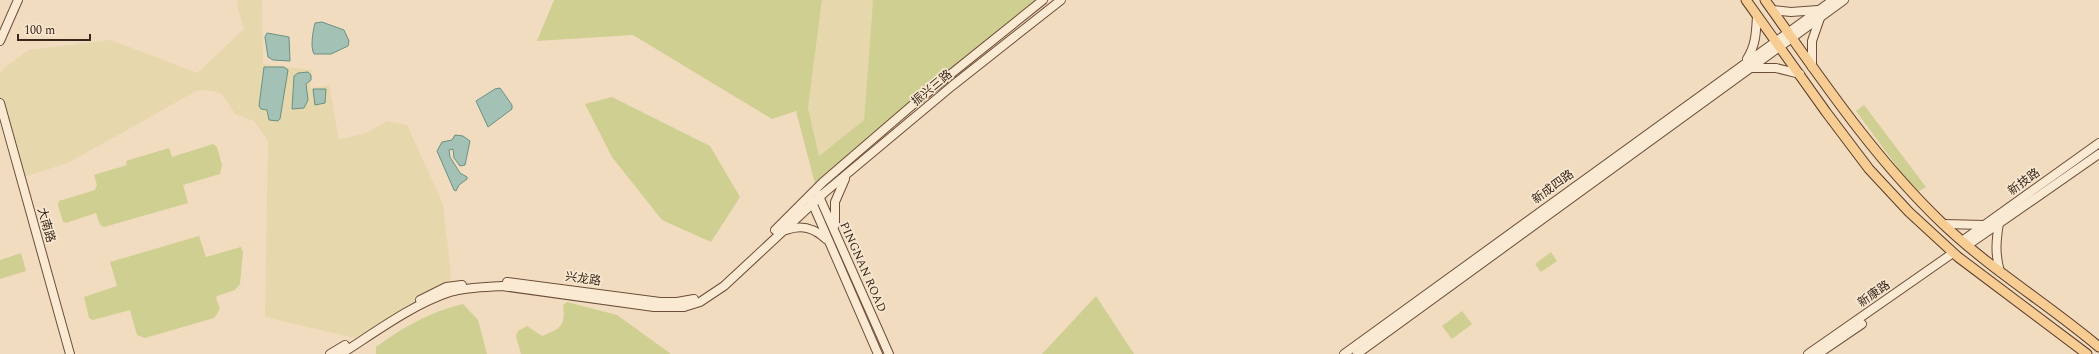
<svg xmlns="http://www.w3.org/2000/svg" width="2099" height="354" font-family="Spectral,'Noto Sans SC',serif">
	<rect width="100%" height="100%" fill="#f1dcbf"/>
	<g fill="#e7d7ac">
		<path d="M 237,0 L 262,0 L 263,64 L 312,70 L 310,89 L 329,85 L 339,140 L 366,133 L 387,121 L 407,125 L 443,204 L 452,284 L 355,338 L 265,317 L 268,141 L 254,121 L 235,114 L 222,94 L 213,91 L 198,90 L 68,163 L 20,178 L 0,103 L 0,73 L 5,67 L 29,50 L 111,40 L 197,73 L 244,29 L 238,9 Z"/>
		<path d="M 822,0 L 873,0 L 864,120 L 819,156 L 808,108 Z"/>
	</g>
	<g fill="#cfcf92">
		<path d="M 554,0 L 822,0 L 808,108 L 819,156 L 864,120 L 873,0 L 1045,0 L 816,188 L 796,111 L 772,119 L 633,35 L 537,41 Z"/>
		<path d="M 612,97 L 710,146 L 740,197 L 711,242 L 662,220 L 612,157 L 585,104 Z"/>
		<path d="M 1864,105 L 1926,187 L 1919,191 L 1906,179 L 1856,111 Z"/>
		<path d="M 213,144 L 217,147 L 222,165 L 220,174 L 183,185 L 188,203 L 104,227 L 100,225 L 96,213 L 66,223 L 63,222 L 58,205 L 59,201 L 95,190 L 97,185 L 94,175 L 127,165 L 126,161 L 169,148 L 172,157 Z"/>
		<path d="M 199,236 L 206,257 L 241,247 L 243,252 L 240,284 L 235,290 L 217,296 L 216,298 L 220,309 L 214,318 L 145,338 L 137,335 L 130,310 L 93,320 L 89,318 L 84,297 L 117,286 L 110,262 Z"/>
		<path d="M 1551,252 L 1557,261 L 1541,272 L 1535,264 Z"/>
		<path d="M 21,253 L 26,271 L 0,279 L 0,260 Z"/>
		<path d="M 1096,296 L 1134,354 L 1042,354 Z"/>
		<path d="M 567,302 L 617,315 L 671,354 L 521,354 L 516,336 L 518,331 L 527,326 L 542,336 C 560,329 566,326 563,305 Z"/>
		<path d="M 463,304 L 478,320 L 487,354 L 376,354 L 376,347 C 403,327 430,312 463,304 Z"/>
		<path d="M 1462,311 L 1472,324 L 1452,339 L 1442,326 Z"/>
	</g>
	<g fill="#a3c2b5" stroke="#699182">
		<path d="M 322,22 L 344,30 L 349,41 L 348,46 L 331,54 L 314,54 C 310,47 313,31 315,23 Z"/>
		<path d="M 267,33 L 289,37 L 290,61 L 273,60 L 268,57 L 265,37 Z"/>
		<path d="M 264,67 L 284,67 L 288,70 L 280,119 L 278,121 L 269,120 L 267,110 L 261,109 L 259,106 Z"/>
		<path d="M 308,72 L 311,75 L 311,80 L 306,84 L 308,100 L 304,108 L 292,109 L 294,76 L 298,73 Z"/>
		<path d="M 500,88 L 512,105 L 512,109 L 488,127 L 476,101 L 495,89 Z"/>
		<path d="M 313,89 L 326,89 L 325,103 L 315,105 Z"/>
		<path d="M 455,135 L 463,136 L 470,141 L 465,165 L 460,166 L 454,158 L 453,149 L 449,150 L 450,157 L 460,173 L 467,177 L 467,179 L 459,185 L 456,191 L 454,190 L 437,151 L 442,142 L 452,140 Z"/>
	</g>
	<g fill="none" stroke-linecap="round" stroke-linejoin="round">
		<defs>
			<g id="secondary">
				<path d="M 1772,10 L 1791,12 L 1818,10"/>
				<path d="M 0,41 L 18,0"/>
				<path d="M 1747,59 C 1756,45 1756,32 1757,16"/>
				<path d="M 1812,67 L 1812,41 L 1820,18"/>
				<path d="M 1751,68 L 1776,68 L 1800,74"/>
				<path d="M 0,103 L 70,354"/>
				<path d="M 818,194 L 889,354"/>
				<path d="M 811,200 L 878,354"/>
				<path d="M 1999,223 C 1996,241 1995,254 2000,272"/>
				<path d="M 1943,224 L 1985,225"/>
				<path d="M 835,225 L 835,202 L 845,179"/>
				<path d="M 775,230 L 823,182 L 916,102 L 1043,0"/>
				<path d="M 786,230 C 802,224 814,228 826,239"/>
				<path d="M 1962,241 L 2099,143"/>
				<path d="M 1968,245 L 2099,154"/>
				<path d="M 507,282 L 660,302 L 677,302 L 694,299"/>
				<path d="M 420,300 L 446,287 L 462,285"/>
				<path d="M 330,354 L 345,345"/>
				<path d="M 341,354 C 374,333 413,304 450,292 C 467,287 485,287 502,286 L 654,307 L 684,307 L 700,302 L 724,286 L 824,193 L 952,86 L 1061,0"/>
				<path d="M 1344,354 L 1833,0"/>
				<path d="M 1357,354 L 1844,0"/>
				<path d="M 1808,354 L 1953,253"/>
				<path d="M 1818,354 L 1862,324"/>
			</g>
			<g id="primary">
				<path d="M 1746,0 L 1826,112 L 1869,169 L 1909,212 L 1958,257 L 2087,354"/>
				<path d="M 1765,0 C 1820,77 1873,157 1942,223 C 1990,269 2048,304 2099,347"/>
			</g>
		</defs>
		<use href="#secondary" stroke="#6c4d39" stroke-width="10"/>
		<use href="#primary" stroke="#583b2b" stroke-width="11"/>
		<use href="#secondary" stroke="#fbead3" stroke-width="8"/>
		<use href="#primary" stroke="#f7cd94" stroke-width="9"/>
	</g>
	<g text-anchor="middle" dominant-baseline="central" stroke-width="3.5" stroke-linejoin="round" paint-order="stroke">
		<g font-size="12" fill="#39271c" stroke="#f8e7cf">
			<text transform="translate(932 88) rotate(-40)">振兴三路</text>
			<text transform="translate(2024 182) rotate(-36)">新技路</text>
			<text transform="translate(1553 187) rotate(-36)">新成四路</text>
			<text transform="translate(46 225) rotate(74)">大南路</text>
			<text transform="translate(863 267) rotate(66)">PINGNAN ROAD</text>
			<text transform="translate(583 279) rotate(8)">兴龙路</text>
			<text transform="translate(1874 294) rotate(-35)">新康路</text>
		</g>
	</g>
	<path d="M18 34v6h72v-6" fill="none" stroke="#39271c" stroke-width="2"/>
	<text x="24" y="34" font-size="12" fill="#39271c" stroke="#f8e7cf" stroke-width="3" paint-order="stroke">100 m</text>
</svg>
